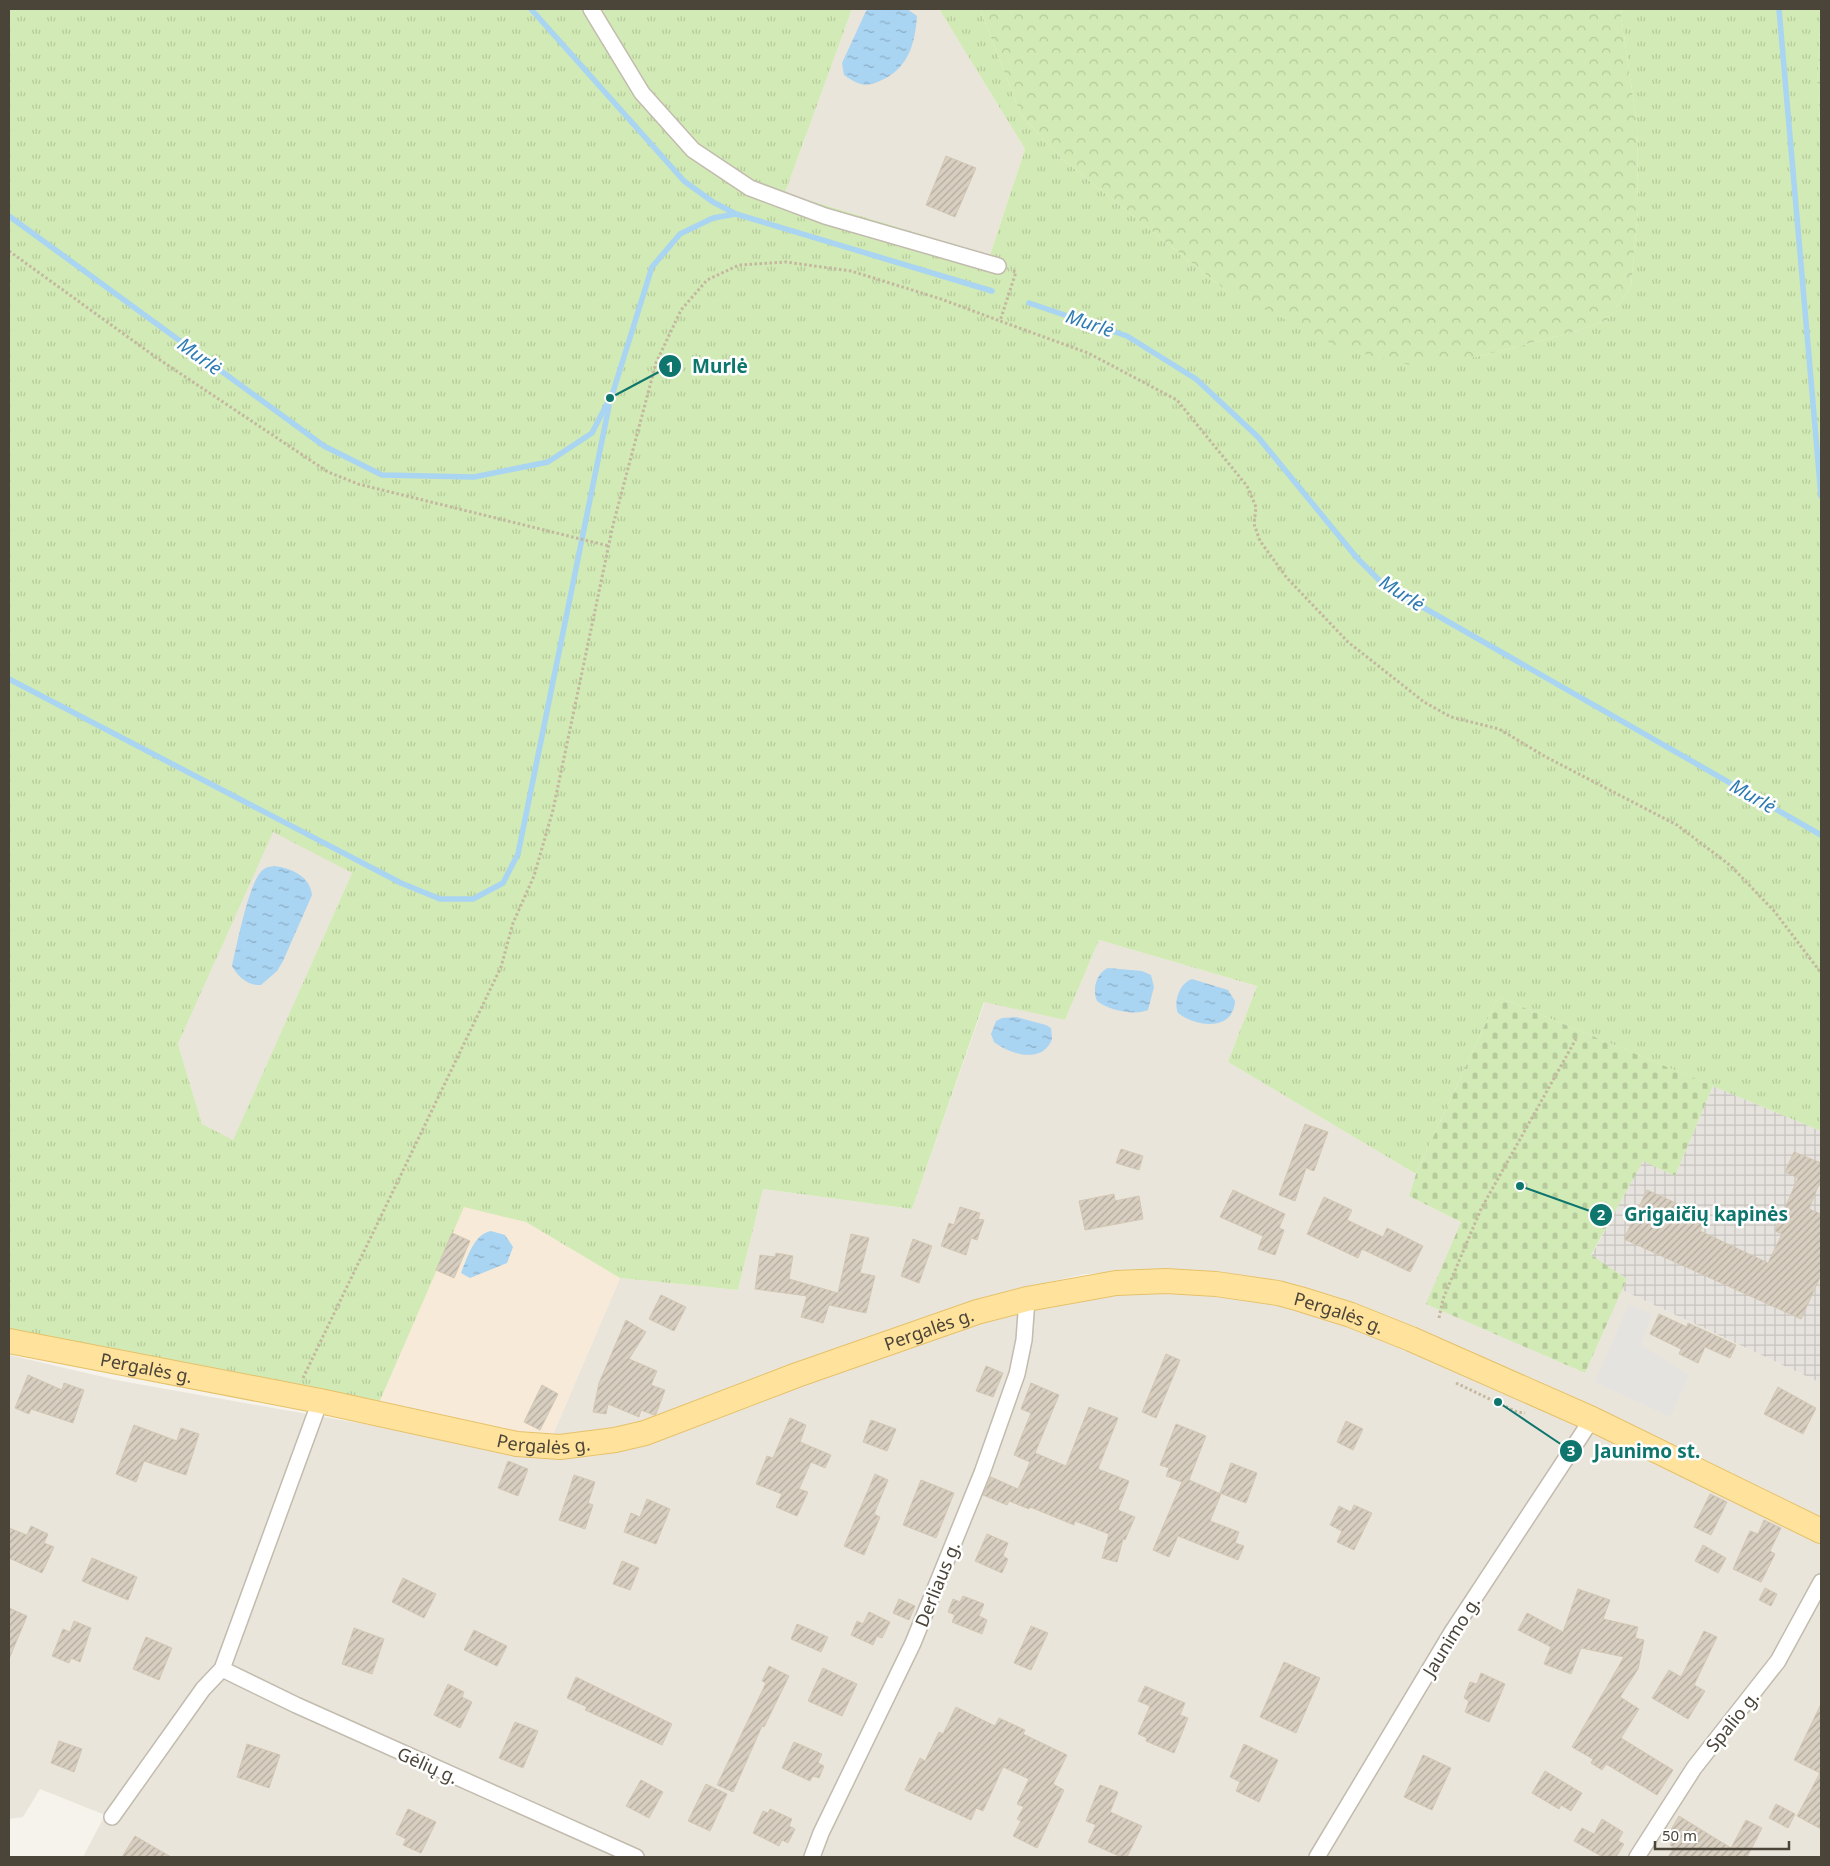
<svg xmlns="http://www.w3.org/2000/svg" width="1830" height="1866" font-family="'Noto Sans',sans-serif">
	<defs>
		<pattern id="industrial-grid" width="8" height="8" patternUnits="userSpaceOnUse" patternTransform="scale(1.25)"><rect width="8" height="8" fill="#e6e2dd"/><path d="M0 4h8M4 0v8" fill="none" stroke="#c7c3be"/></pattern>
		<pattern id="grass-tufts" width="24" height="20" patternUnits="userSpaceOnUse" patternTransform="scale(1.25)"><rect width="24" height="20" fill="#d2eab5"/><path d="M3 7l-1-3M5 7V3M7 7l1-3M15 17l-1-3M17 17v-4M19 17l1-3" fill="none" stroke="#b6ca9c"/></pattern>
		<pattern id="forest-crowns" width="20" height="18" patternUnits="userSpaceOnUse" patternTransform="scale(1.25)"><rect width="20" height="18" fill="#d2eab5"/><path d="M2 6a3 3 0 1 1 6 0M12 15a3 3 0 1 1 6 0" fill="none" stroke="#b6ca9c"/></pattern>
		<pattern id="cemetery-stones" width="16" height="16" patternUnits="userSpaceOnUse" patternTransform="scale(1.25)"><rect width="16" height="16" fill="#d2eab5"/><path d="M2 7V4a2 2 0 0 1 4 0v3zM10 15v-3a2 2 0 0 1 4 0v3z" fill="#b6ca9c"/></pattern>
		<pattern id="water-ripples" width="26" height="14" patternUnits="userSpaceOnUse" patternTransform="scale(1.25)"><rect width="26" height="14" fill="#a9d4f2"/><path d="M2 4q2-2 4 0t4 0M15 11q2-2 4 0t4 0" fill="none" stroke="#8caec5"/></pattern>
		<pattern id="building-hatch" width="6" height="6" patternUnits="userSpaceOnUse" patternTransform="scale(1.25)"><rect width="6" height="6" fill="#d8cfc1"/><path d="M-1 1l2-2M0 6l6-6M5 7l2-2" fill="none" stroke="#b1aa9e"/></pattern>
	</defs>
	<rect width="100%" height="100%" fill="#f6f3ec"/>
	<g fill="#eae5da">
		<path d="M 852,9 L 939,9 L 1025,149 L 990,255 L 785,193 Z"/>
		<path d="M 273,831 L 352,873 L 233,1141 L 202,1124 L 178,1044 Z"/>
		<path d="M 1099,940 L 1257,986 L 1228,1062 L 1416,1174 L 1409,1196 L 1461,1222 L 1427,1304 L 1585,1373 L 1622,1290 L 1821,1383 L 1821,1522 L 1231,1275 L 1164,1269 L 1085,1274 L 1003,1292 L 631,1429 L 551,1439 L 620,1278 L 738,1290 L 763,1189 L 912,1209 L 985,1001 L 1065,1020 Z"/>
		<path d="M 1142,1292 L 1189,1292 L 1284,1304 L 1399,1343 L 1607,1439 L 1821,1542 L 1821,1857 L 83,1857 L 105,1815 L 40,1789 L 23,1817 L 9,1819 L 9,1355 L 121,1381 L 375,1426 L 501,1451 L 563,1458 L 596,1456 L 636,1447 L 998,1315 L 1076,1298 Z"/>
	</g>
	<path fill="#f7ead8" d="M 464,1206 L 526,1222 L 620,1278 L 551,1439 L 379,1403 Z"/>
	<path fill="url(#industrial-grid)" d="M 1713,1086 L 1821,1131 L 1821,1383 L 1622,1290 L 1627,1279 L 1591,1256 L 1643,1160 L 1675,1176 Z"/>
	<path fill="url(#grass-tufts)" fill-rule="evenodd" d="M 9,9 L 852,9 L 785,193 L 990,255 L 1025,149 L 939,9 L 980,9 L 1021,115 L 1061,158 L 1223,288 L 1476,357 L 1574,332 L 1607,320 L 1631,287 L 1638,209 L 1637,124 L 1620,9 L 1821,9 L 1817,89 L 1821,130 L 1821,1131 L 1498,997 L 1416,1174 L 1228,1062 L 1257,986 L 1099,940 L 1065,1020 L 984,1002 L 912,1209 L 763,1189 L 738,1290 L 620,1278 L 526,1222 L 464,1207 L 379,1403 L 9,1331 ZM 273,832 L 352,873 L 233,1140 L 202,1124 L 178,1044 Z"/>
	<g fill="url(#forest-crowns)">
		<path d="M 980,9 L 1620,9 L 1637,124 L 1638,209 L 1631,287 L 1607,320 L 1574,332 L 1476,357 L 1410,365 L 1340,348 L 1223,288 L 1061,158 L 1021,115 Z"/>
		<path d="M 1821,10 L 1821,130 L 1817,89 Z"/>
	</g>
	<path fill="url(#cemetery-stones)" d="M 1498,997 L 1713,1086 L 1675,1176 L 1643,1161 L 1591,1255 L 1627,1279 L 1585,1373 L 1426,1304 L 1461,1222 L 1409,1196 L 1416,1174 Z"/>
	<path fill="#e5e3e0" d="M 1629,1304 L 1652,1314 L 1641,1345 L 1689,1375 L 1670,1417 L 1595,1382 Z"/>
	<g fill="url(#water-ripples)">
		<path d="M 867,9 L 907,9 L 917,16 C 915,43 909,66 884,79 C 866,88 860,86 844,75 L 842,63 Z"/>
		<path d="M 274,866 C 291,868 310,876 312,895 L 283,961 L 277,971 L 261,985 C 248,986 238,977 232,966 C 237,944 248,888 260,873 C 264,868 267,867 274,866 Z"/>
		<path d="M 1108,968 L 1142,971 L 1151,975 L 1154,987 L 1148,1010 C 1135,1016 1108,1010 1097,1001 C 1092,990 1096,973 1108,968 Z"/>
		<path d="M 1192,979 L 1228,990 L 1235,1001 C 1233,1032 1196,1027 1178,1013 C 1173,1001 1180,983 1192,979 Z"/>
		<path d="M 1016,1017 L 1046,1025 L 1051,1028 L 1052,1039 C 1043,1064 1011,1055 994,1042 L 991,1034 L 996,1021 L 1002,1018 Z"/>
		<path d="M 491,1231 L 505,1235 L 513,1247 L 507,1263 L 470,1278 L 461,1273 C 467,1258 474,1234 491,1231 Z"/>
	</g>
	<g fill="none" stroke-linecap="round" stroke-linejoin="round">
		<g stroke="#a9d4f2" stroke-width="5.5">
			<path d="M 531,9 L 684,181 L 713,202 L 736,214"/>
			<path d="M 1779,9 L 1821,496"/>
			<path d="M 9,216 L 324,446 L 382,475 L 474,477 L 548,462 L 592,433 L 613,392 L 652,267 L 680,234 L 713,218 L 736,214 L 992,291"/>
			<path d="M 1029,303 L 1127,336 L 1196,379 L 1258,437 L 1357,558 L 1384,585 L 1821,835"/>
			<path d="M 9,679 L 401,883 L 440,899 L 473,899 L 503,883 L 518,854 L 609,406"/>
		</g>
	</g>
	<g fill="url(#building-hatch)" stroke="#d3c7b4">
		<path d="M 946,156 L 976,168 L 955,217 L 926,205 Z"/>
		<path d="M 1305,1124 L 1328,1132 L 1314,1171 L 1306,1168 L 1295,1201 L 1279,1195 Z"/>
		<path d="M 1121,1149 L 1143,1156 L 1139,1170 L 1116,1163 Z"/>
		<path d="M 1794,1152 L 1821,1163 L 1821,1179 L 1809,1209 L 1821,1214 L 1821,1275 L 1801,1319 L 1624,1239 L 1647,1190 L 1707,1217 L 1700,1231 L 1768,1263 L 1782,1234 L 1775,1231 L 1798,1178 L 1785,1172 Z"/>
		<path d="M 1233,1190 L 1285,1214 L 1279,1228 L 1284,1230 L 1275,1255 L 1258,1249 L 1263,1236 L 1220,1217 Z"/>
		<path d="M 1114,1194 L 1115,1201 L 1139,1196 L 1143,1219 L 1085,1230 L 1079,1201 Z"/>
		<path d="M 1324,1197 L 1352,1210 L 1347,1220 L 1383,1237 L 1387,1228 L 1423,1246 L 1410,1272 L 1362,1249 L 1358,1258 L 1307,1234 Z"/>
		<path d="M 960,1207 L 980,1213 L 978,1219 L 984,1220 L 977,1240 L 971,1238 L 966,1255 L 941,1246 L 949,1223 L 954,1225 Z"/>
		<path d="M 452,1233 L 470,1241 L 454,1278 L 436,1270 Z"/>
		<path d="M 851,1234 L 869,1238 L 860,1273 L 875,1276 L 866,1313 L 829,1305 L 823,1323 L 801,1317 L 807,1296 L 755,1289 L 760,1255 L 775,1257 L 776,1253 L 793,1256 L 789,1279 L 838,1293 Z"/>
		<path d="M 913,1239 L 932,1246 L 919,1283 L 901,1276 Z"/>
		<path d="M 661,1295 L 686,1307 L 674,1331 L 649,1319 Z"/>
		<path d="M 1659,1314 L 1687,1327 L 1688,1323 L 1736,1345 L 1730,1358 L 1705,1347 L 1698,1363 L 1679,1354 L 1681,1349 L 1650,1334 Z"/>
		<path d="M 626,1320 L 646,1332 L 629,1359 L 657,1371 L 651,1385 L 665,1390 L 656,1414 L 654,1415 L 641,1410 L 639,1417 L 608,1404 L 606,1414 L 593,1412 L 599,1383 Z"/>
		<path d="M 1166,1354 L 1180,1360 L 1156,1418 L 1142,1412 Z"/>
		<path d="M 986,1366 L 1003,1373 L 993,1397 L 976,1391 Z"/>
		<path d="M 28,1375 L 62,1390 L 64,1383 L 84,1390 L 73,1423 L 31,1409 L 29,1414 L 15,1408 Z"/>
		<path d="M 1031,1383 L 1059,1395 L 1035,1453 L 1066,1466 L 1089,1407 L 1118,1418 L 1098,1469 L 1129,1481 L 1118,1510 L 1135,1517 L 1125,1540 L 1123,1539 L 1117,1562 L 1102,1558 L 1109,1534 L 1075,1521 L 1074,1525 L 1030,1507 L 1029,1509 L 1009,1501 L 1007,1505 L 983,1495 L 991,1477 L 1018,1489 L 1030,1462 L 1014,1455 L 1031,1413 L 1021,1409 Z"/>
		<path d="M 542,1385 L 558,1394 L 540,1430 L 524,1422 Z"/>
		<path d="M 1778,1387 L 1816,1408 L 1803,1434 L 1764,1414 Z"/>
		<path d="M 790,1418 L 806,1425 L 800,1442 L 831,1455 L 825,1468 L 811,1462 L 799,1489 L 808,1492 L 797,1516 L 776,1507 L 782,1494 L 756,1484 L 767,1456 L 773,1458 Z"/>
		<path d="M 871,1420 L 896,1429 L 887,1451 L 863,1442 Z"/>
		<path d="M 1346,1421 L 1363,1429 L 1353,1450 L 1337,1442 Z"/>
		<path d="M 1176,1424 L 1206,1436 L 1189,1480 L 1221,1494 L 1210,1521 L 1239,1532 L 1235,1543 L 1244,1546 L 1238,1560 L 1178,1536 L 1169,1557 L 1153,1550 L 1182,1482 L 1166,1476 L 1169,1468 L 1160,1465 Z"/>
		<path d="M 134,1425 L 177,1441 L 181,1428 L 199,1434 L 186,1475 L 144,1461 L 136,1482 L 116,1474 Z"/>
		<path d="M 508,1461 L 528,1469 L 518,1496 L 498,1488 Z"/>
		<path d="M 1231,1463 L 1257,1473 L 1246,1503 L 1220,1493 Z"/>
		<path d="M 875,1474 L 888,1480 L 874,1514 L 880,1517 L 864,1555 L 844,1546 Z"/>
		<path d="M 574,1475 L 595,1482 L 588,1503 L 593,1505 L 585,1529 L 559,1520 Z"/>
		<path d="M 921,1480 L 954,1493 L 936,1538 L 903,1525 Z"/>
		<path d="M 1710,1494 L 1727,1502 L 1711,1535 L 1694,1527 Z"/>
		<path d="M 647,1499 L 670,1509 L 656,1544 L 624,1532 L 631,1513 L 640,1517 Z"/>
		<path d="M 1354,1505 L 1372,1513 L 1354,1550 L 1337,1542 L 1342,1531 L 1330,1525 L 1339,1506 L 1351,1512 Z"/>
		<path d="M 1764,1520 L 1781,1528 L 1770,1551 L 1775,1554 L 1761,1582 L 1733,1569 L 1750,1531 L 1758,1534 Z"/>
		<path d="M 31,1526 L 48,1534 L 44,1543 L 54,1547 L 42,1573 L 9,1558 L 9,1528 L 27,1535 Z"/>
		<path d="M 987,1534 L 1008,1543 L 1003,1556 L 1008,1559 L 1002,1573 L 975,1561 Z"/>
		<path d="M 1703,1545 L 1726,1558 L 1718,1573 L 1695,1561 Z"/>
		<path d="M 92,1558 L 137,1577 L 128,1600 L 82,1581 Z"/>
		<path d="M 622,1561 L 639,1568 L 630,1590 L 613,1584 Z"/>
		<path d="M 403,1578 L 436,1594 L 424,1618 L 392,1602 Z"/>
		<path d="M 1765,1588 L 1777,1594 L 1771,1606 L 1759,1600 Z"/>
		<path d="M 1578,1589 L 1610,1600 L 1603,1619 L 1638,1627 L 1635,1638 L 1644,1640 L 1638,1669 L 1620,1697 L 1639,1709 L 1621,1738 L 1673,1770 L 1657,1795 L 1606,1764 L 1602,1770 L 1591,1763 L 1593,1759 L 1572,1747 L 1624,1657 L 1581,1648 L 1571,1674 L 1544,1664 L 1551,1647 L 1518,1630 L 1527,1613 L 1563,1632 Z"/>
		<path d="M 963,1596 L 984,1604 L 979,1616 L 987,1620 L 982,1634 L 952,1622 L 955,1615 L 948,1612 L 953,1599 L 960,1602 Z"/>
		<path d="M 899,1599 L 915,1606 L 909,1620 L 893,1613 Z"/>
		<path d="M 9,1608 L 27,1616 L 9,1659 Z"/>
		<path d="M 869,1612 L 890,1622 L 882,1638 L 877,1636 L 873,1645 L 851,1635 L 857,1621 L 863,1624 Z"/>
		<path d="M 74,1621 L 91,1628 L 80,1662 L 71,1658 L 69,1663 L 52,1656 L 63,1629 L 70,1632 Z"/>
		<path d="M 797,1624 L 828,1637 L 821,1652 L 791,1639 Z"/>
		<path d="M 1031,1626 L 1048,1633 L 1031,1670 L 1014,1663 Z"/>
		<path d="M 354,1628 L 384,1639 L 372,1674 L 342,1664 Z"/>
		<path d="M 474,1630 L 507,1646 L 497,1666 L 464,1650 Z"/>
		<path d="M 1704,1631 L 1717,1637 L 1694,1685 L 1705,1691 L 1688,1719 L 1652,1698 L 1669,1670 L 1681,1677 Z"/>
		<path d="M 146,1637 L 172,1648 L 159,1680 L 133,1669 Z"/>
		<path d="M 1284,1662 L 1320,1678 L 1296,1733 L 1260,1717 Z"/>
		<path d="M 769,1666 L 789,1676 L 764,1727 L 762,1726 L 733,1792 L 717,1785 L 766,1683 L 762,1681 Z"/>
		<path d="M 823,1668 L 857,1684 L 842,1716 L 808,1701 Z"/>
		<path d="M 1481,1673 L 1505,1684 L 1489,1722 L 1465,1712 L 1469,1701 L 1464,1698 L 1470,1682 L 1477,1684 Z"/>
		<path d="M 576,1677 L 672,1724 L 662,1745 L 585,1710 L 587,1707 L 567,1698 Z"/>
		<path d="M 448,1684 L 464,1692 L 462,1697 L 472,1702 L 460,1728 L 434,1715 Z"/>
		<path d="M 1145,1686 L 1185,1703 L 1180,1715 L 1188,1718 L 1174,1753 L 1146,1741 L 1147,1738 L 1138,1734 L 1150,1706 L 1138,1701 Z"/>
		<path d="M 1821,1704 L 1821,1829 L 1797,1816 L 1820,1773 L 1794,1760 Z"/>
		<path d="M 956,1707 L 995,1726 L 999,1718 L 1025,1730 L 1023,1734 L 1067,1755 L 1053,1784 L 1064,1790 L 1037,1848 L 1013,1836 L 1021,1821 L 1017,1819 L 1024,1807 L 1017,1804 L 1029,1779 L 1003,1767 L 983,1811 L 976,1808 L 971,1820 L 905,1790 L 920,1758 L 925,1761 L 939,1732 L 943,1734 Z"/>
		<path d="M 515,1722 L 538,1731 L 523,1768 L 499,1758 Z"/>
		<path d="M 59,1741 L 82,1749 L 74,1772 L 51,1763 Z"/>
		<path d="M 794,1742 L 822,1754 L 818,1763 L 824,1766 L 819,1778 L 813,1776 L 810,1781 L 782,1768 Z"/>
		<path d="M 247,1744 L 280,1755 L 269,1788 L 237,1777 Z"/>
		<path d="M 1244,1744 L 1278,1760 L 1259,1802 L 1236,1791 L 1240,1782 L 1230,1777 Z"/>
		<path d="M 1423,1755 L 1451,1768 L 1432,1810 L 1404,1797 Z"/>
		<path d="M 1545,1771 L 1582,1793 L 1571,1811 L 1561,1805 L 1559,1809 L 1532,1793 Z"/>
		<path d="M 641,1780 L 663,1792 L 649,1818 L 626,1806 Z"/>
		<path d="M 706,1784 L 727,1794 L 710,1831 L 688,1821 Z"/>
		<path d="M 1100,1785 L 1118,1792 L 1110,1812 L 1142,1826 L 1127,1857 L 1121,1857 L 1088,1842 L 1096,1825 L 1086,1821 Z"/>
		<path d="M 1776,1804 L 1795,1814 L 1788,1828 L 1769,1818 Z"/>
		<path d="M 408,1809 L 436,1822 L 421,1853 L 403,1845 L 406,1839 L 396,1834 Z"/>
		<path d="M 770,1809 L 792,1819 L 789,1826 L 795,1829 L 788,1843 L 782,1840 L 779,1846 L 753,1833 L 763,1811 L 768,1813 Z"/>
		<path d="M 1679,1816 L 1731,1848 L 1746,1820 L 1762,1828 L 1747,1857 L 1668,1857 L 1674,1848 L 1670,1845 L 1675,1837 L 1669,1833 Z"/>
		<path d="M 1602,1819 L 1623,1832 L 1618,1841 L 1624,1844 L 1616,1857 L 1603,1857 L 1574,1841 L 1582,1828 L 1594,1834 Z"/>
		<path d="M 135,1836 L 171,1857 L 122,1857 Z"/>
	</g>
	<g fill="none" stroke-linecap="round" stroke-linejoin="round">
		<defs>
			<g id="minor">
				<path d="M 591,9 L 642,93 L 693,150 L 750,188 L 825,216 L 998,266"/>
				<path d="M 222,1669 L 296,1705 L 636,1857"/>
				<path d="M 112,1817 L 203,1689 L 222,1669 L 320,1401"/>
				<path d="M 812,1857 L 821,1833 L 913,1643 L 982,1473 L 1017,1374 L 1024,1340 L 1027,1299"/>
				<path d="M 1317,1857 L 1452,1632 L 1592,1419"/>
				<path d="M 1637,1857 L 1694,1768 L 1778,1661 L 1821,1582"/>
			</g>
			<g id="primary">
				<path id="s1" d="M 9,1341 L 320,1401 L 517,1444 L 560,1447 L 615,1440 L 645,1433 L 797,1375 L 977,1312 L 1027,1299 L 1116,1283 L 1166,1281 L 1216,1284 L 1278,1293 L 1300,1299 L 1351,1315 L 1411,1339 L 1592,1419 L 1821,1531"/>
			</g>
		</defs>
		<use href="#minor" stroke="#c2bbae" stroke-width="18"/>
		<use href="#primary" stroke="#e6c16a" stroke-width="26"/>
		<g stroke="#c4b79f" stroke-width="3" stroke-dasharray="2.5 2.5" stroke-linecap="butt">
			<path d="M 9,251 L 157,358 L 328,472 L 358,484 L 609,546"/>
			<path d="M 1013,271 L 1016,272 L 1000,321 L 1088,353 L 1177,400 L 1247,486 L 1256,507 L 1254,524 L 1260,541 L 1287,578 L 1348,642 L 1424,702 L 1451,717 L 1499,729 L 1546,757 L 1677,825 L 1731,866 L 1775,912 L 1821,973"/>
			<path d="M 1439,1318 L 1443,1299 L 1481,1209 L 1576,1039"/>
			<path d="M 303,1378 L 501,967 L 513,923 L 534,876 L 553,810 L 613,525 L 656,363 L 681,310 L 707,280 L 739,265 L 786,262 L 851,271 L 941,299 L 1000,321"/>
			<path d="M 1456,1383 L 1517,1412 L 1525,1413"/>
		</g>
		<use href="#minor" stroke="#fff" stroke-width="15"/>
		<use href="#primary" stroke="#ffe39c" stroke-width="24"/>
	</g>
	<g text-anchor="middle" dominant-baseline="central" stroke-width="5" stroke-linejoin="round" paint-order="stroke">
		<g font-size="18" fill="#4b4439" stroke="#fff">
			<text stroke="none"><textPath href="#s1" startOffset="1370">Pergalės g.</textPath></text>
			<text stroke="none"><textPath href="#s1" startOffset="950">Pergalės g.</textPath></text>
			<text stroke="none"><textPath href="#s1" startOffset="140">Pergalės g.</textPath></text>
			<text stroke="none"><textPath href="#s1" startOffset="545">Pergalės g.</textPath></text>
			<text transform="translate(937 1584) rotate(-68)">Derliaus g.</text>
			<text transform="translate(1451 1636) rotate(-58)">Jaunimo g.</text>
			<text transform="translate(1732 1721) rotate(-51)">Spalio g.</text>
			<text transform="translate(428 1765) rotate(24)">Gėlių g.</text>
		</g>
		<g font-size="19" font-style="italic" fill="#2e7ab2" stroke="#fff">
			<text transform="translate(1090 323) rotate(19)">Murlė</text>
			<text transform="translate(200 356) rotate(36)">Murlė</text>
			<text transform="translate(1402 593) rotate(33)">Murlė</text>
			<text transform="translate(1753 796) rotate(30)">Murlė</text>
		</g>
	</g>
	<path fill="none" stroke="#0f766e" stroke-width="2" d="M610 398L670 366M1520 1186L1601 1215M1498 1402L1571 1451"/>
	<g fill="#0f766e" stroke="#fff" stroke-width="2">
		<circle cx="610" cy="398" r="5"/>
		<circle cx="1520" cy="1186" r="5"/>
		<circle cx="1498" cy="1402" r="5"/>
		<circle cx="670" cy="366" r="12"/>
		<circle cx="1601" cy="1215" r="12"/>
		<circle cx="1571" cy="1451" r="12"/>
	</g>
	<g font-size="15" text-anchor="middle" font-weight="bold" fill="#fff">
		<text x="670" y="372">1</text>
		<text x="1601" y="1220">2</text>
		<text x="1571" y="1456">3</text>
	</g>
	<g font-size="19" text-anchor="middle" font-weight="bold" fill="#0f766e" stroke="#fff" stroke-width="5" stroke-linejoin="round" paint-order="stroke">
		<text x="720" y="373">Murlė</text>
		<text x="1706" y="1221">Grigaičių kapinės</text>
		<text x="1647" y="1458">Jaunimo st.</text>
	</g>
	<rect width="1830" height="1866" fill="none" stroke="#4b4439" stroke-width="20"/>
	<path d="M1655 1841v8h134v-8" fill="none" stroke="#4b4439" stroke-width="2.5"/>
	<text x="1662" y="1841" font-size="15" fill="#4b4439" stroke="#ffffff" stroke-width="4" paint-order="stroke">50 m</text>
</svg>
